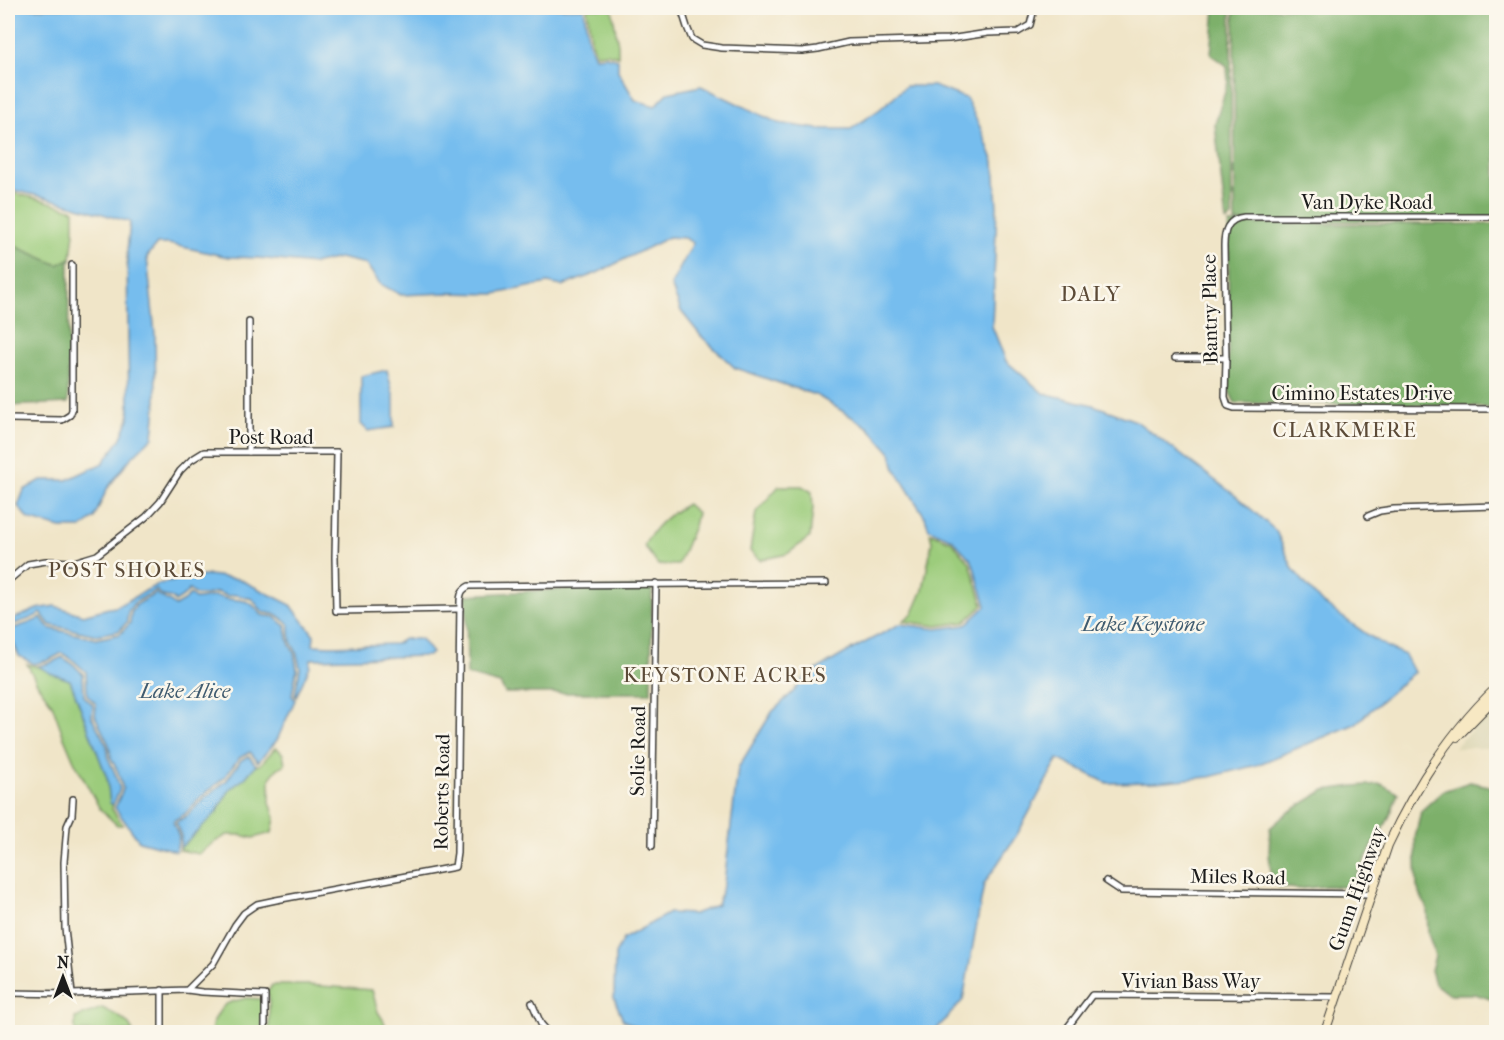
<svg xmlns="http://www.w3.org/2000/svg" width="1504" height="1040" font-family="'IM FELL French Canon',serif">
	<rect width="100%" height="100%" fill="#fbf7ec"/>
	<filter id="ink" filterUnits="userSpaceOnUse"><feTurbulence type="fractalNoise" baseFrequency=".0167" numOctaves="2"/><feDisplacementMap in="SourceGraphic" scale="12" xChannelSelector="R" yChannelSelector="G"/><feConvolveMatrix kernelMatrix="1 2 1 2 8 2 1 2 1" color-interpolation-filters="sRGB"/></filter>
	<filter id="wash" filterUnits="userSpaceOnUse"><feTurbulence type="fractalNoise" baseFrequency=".008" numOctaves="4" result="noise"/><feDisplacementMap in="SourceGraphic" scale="24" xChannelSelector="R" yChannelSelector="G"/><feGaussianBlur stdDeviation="1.35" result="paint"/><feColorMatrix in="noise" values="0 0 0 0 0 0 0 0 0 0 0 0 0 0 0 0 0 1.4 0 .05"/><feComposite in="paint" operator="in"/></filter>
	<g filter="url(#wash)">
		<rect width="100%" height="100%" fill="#f0e5c8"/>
		<path fill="#ded8b7" d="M 1496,705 L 1496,748 L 1454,748 Z"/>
		<g fill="#9ccc7b" stroke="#5c744c" stroke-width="1.5">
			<path d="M 587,8 L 612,8 L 618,45 L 618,56 L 607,53 L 596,54 L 591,40 Z"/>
			<path d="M 8,192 L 43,200 L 74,210 L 74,232 L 71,258 L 58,265 L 15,246 L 8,246 Z"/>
			<path d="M 779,486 L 802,486 L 812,492 L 813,508 L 810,537 L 787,554 L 760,560 L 750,551 L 756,512 Z"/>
			<path d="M 687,504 L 697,513 L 694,526 L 678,565 L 658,565 L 644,546 C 654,526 668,515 687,504 Z"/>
			<path d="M 930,533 L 951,541 L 970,563 L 983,605 L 965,622 L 937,626 L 903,621 L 913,613 L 923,590 L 932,542 Z"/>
			<path d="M 27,664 C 32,666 37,666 42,668 C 51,672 60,676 70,680 L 107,778 L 110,802 L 113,805 L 112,809 L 123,825 L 117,825 L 100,809 L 74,761 L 63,735 L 52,704 L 38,685 Z"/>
			<path d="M 275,748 L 277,748 L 283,754 L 285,764 L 277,769 L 270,778 L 270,802 L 275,818 L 272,833 L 253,838 L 241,835 L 227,835 L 213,843 L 199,854 L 179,850 L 180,848 L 216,813 L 230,789 L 245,778 L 256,765 L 260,765 Z"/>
			<path d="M 272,985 L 308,985 L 372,990 L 378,1012 L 384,1021 L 387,1032 L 269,1032 L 269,996 L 267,993 Z"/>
			<path d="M 246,998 L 262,999 L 262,1032 L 212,1032 C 211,1026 212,1024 215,1019 C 224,1001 228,1003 246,998 Z"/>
			<path d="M 102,1008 C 114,1014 128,1019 133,1032 L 75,1032 L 75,1018 Z"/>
		</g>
		<g fill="#7db06b" stroke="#4c6644" stroke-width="1.5">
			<path d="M 1215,8 L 1231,8 L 1232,217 L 1226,222 L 1215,124 L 1228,82 L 1227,66 L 1211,54 Z"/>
			<path d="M 1234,8 L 1496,8 L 1496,217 L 1401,221 L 1235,222 Z"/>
			<path d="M 1229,224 L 1496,224 L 1496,408 L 1374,404 L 1235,403 L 1229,391 L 1228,353 Z"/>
			<path d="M 8,246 L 15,246 L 58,265 L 71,258 L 71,261 L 69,262 L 68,403 L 8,406 Z"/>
			<path d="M 652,587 L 651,693 L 505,693 L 500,684 L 467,675 L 466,595 L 585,588 Z"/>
			<path d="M 1470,782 L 1489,786 L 1496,792 L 1496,1001 L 1475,994 L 1448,994 L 1435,984 L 1431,970 L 1435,956 L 1428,933 L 1427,909 L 1417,887 L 1415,838 L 1421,811 L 1443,791 Z"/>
			<path d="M 1381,784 L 1398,793 L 1391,813 L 1384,828 L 1372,847 L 1355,878 L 1344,887 L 1326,886 L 1298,889 L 1279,887 L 1271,873 L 1269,854 L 1270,828 L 1287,813 L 1325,790 L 1354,786 Z"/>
		</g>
		<g fill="#76bdee" stroke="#496c85" stroke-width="1.5">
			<path d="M 8,8 L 584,8 L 588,40 L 595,57 L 606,56 L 618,59 L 618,71 L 635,100 L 655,106 L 668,93 L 701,86 L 778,123 L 818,129 L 851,129 L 880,109 L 906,86 L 933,86 L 966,98 L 980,127 L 994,162 L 997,207 L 992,326 L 1006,361 L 1043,393 L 1093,405 L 1136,421 L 1236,496 L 1276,531 L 1293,569 L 1320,601 L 1368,635 L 1389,648 L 1405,655 L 1414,672 L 1355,724 L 1257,765 L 1209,777 L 1155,782 L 1107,783 L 1058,759 L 1018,833 L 984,884 L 963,1000 L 934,1032 L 646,1032 L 623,1020 L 614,998 L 615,954 L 623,939 L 669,913 L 694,914 L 717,905 L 724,883 L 738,768 L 772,712 L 794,691 L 806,676 L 849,651 L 900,624 L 937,629 L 966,625 L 986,606 L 972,561 L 952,539 L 929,529 L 925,517 L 895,469 L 891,453 L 868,427 L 818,396 L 735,368 L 701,336 L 681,311 L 671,285 L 693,243 L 685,238 L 669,237 L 597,273 L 562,286 L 548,283 L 495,294 L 447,293 L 401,295 L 380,284 L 366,264 L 339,258 L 313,264 L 258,258 L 228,257 L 169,244 L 157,244 L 147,257 L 155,334 L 156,405 L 153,437 L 130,459 L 107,489 L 94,518 L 81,528 L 61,528 L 28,519 L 18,506 L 24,490 L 41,480 L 67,480 L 103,463 L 120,440 L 129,418 L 127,251 L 130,222 L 44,197 L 8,189 Z"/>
			<path d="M 387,370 L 394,398 L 394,427 L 368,431 L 361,424 L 361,376 Z"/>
			<path d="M 209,575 L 239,579 L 291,605 L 314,635 L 313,645 L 330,646 L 396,644 L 404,639 L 421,639 L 432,653 L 428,656 L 311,659 L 310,666 L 296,697 L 295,695 L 300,668 L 296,651 L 291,642 L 289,624 L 277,615 L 263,612 L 252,599 L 237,595 L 227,596 L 217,592 L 206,595 L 196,595 L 189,590 L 183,597 L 175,602 L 172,598 L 163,596 L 156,590 L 134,603 L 128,612 L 127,622 L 119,631 L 96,635 L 50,625 L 41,613 C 31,620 19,622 8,626 L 8,621 L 37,609 L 55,606 L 83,615 L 109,608 L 116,607 L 158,584 Z"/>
			<path d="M 156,593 C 163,600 169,599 175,606 L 185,600 L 190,594 L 195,599 C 202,599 208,597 215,596 C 220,596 224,599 229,599 C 247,600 251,601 262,615 L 275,617 L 286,626 L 289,643 L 294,652 L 297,669 L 292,695 L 295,700 L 277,740 L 258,762 L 250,752 L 239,758 L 224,778 L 200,798 L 186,813 L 173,821 L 179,837 L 176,851 L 139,841 L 115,808 L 123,789 L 118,772 L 111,758 L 109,745 L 95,716 L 96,704 L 87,695 L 86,672 L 74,661 L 62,653 L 49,660 L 34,664 L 19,656 L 8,630 C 18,626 34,623 41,617 L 49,628 L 96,639 L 120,634 L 130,623 L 131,613 L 136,605 Z"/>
			<path d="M 62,657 L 73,664 L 83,674 L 84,696 L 93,705 L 92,717 L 107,746 L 109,760 L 115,773 L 120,789 L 113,805 L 110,803 L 107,778 L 70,680 L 50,673 L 38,666 L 50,663 Z"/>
			<path d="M 249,756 L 256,765 L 245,778 L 230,789 L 216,813 L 180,848 L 181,836 L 176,822 L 188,815 L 202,800 L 226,781 L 241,760 Z"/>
		</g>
	</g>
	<g filter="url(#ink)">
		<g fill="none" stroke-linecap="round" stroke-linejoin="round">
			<defs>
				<g id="minor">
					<path d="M 681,8 L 687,27 L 692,39 L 702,45 L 722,48 L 802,51 L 818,49 L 849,42 L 949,39 L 988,33 L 1018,32 L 1030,25 L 1033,13 L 1034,8"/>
					<path d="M 1496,217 L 1244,217 C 1227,219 1224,231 1224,246 L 1226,359 L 1225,397 L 1228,406 L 1234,408 L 1496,409"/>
					<path d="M 249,322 L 249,452"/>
					<path d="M 1175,358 L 1226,358"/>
					<path d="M 8,419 L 62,420 L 70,415 L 72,410 L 72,265"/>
					<path d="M 1368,516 L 1380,511 L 1394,509 L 1496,506"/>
					<path d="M 8,581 L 28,564 L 46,561 L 74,562 L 97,555 L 146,517 L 160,502 L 180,471 L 191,460 L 204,452 L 337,452 L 335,557 L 336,611 L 460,609"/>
					<path d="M 652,846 L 656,583"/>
					<path d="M 1106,881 L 1121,891 L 1372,894"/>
					<path d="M 162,990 L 162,1032"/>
					<path d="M 187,990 L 202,992 L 265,995 L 265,1032"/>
					<path d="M 8,993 L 72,994 L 187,990 L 213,964 L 235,925 L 244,913 L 257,904 L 276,900 L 455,867 L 457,853 L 460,600 C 461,592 462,590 469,586 C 588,585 707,583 826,583"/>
					<path d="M 72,994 L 65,928 L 64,862 L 67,826 L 72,815 L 73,799"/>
					<path d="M 532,1003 L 541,1024 L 548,1032"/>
					<path d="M 1064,1032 L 1092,995 L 1336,997"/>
				</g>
				<g id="secondary">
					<path d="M 1457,737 L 1496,697"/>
					<path d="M 1325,1032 L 1388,845 C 1415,787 1450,732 1496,688"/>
				</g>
			</defs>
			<use href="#minor" stroke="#3c3a36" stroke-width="8"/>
			<use href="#secondary" stroke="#3c3a36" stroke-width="10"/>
			<use href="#minor" stroke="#fff" stroke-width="5"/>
			<use href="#secondary" stroke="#f7e8c3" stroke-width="8"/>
		</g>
	</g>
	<g text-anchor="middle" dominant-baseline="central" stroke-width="5" stroke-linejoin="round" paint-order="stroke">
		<g font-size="20" fill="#1c1c1c" stroke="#fbf7ec">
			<text x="1367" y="202">Van Dyke Road</text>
			<text transform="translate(1210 309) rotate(-91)">Bantry Place</text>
			<text x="1362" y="393">Cimino Estates Drive</text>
			<text x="271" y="437">Post Road</text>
			<text transform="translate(638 751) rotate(-89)">Solie Road</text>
			<text transform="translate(442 792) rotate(-89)">Roberts Road</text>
			<text transform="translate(1238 877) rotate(1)">Miles Road</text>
			<text transform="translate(1357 889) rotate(-70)">Gunn Highway</text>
			<text x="1191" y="981">Vivian Bass Way</text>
		</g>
		<g font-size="21" letter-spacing="1.5" fill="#5c4b38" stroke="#fbf7ec">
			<text x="1091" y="294">DALY</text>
			<text x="1345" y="430">CLARKMERE</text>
			<text x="127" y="570">POST SHORES</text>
			<text x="725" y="675">KEYSTONE ACRES</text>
		</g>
		<g font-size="21" font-style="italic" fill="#405c70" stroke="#fbf7ec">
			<text x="1143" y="624">Lake Keystone</text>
			<text x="185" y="691">Lake Alice</text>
		</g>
	</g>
	<rect width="1504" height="1040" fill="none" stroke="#fbf7ec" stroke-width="30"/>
	<g transform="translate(63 977)" stroke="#fbf7ec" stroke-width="4.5" paint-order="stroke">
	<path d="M0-4.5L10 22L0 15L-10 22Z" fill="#1c1c1c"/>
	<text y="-9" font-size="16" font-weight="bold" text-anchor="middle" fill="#1c1c1c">N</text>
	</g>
</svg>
